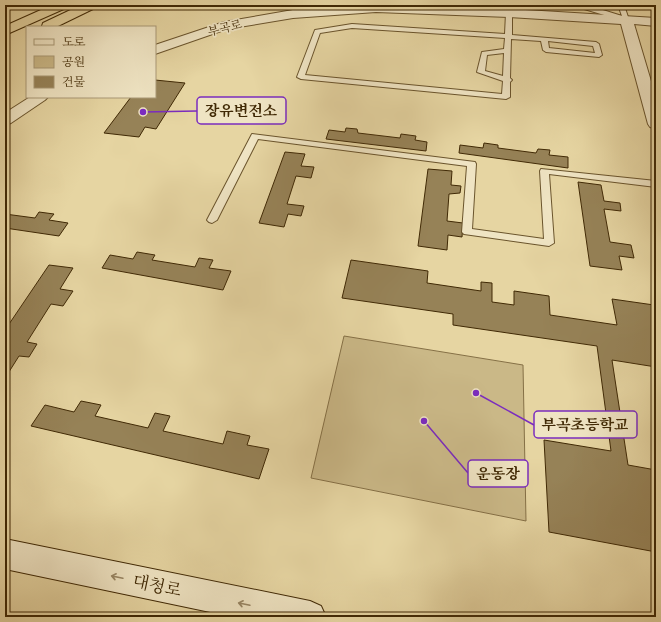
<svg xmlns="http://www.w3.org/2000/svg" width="661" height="622" font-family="'IM FELL Great Primer','Noto Serif KR',serif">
	<rect width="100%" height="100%" fill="#e6d5a2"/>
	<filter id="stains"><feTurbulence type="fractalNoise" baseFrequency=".005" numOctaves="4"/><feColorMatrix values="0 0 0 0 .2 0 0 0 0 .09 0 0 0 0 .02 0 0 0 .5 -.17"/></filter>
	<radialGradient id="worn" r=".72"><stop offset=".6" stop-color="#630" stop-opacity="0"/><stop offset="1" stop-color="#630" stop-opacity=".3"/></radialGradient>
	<path fill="#cab887" stroke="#857046" d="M 344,336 L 523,365 L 526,521 L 311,478 Z"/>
	<g fill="#968257" stroke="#402905">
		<path d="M 155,80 L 185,83 L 156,129 L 145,127 L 139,137 L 104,133 L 131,97 L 155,97 Z"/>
		<path d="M 346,128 L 357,129 L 358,133 L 400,138 L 401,134 L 416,136 L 415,140 L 427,142 L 426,151 L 326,139 L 329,130 L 345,132 Z"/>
		<path d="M 484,143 L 498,145 L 498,148 L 536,153 L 538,149 L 550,150 L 549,155 L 568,157 L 568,168 L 459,153 L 460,145 L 483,148 Z"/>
		<path d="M 285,152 L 305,154 L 301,166 L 314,167 L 311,178 L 296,176 L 287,204 L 304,206 L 301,216 L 288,214 L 284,227 L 259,223 Z"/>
		<path d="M 428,169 L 452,171 L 451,185 L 461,186 L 460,193 L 449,194 L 447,221 L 463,223 L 462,237 L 448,235 L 447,250 L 418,246 Z"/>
		<path d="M 578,182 L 601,185 L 604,201 L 620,203 L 621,211 L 604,209 L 610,242 L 631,245 L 634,258 L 619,256 L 622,270 L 590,266 Z"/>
		<path d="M 39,212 L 54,214 L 49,220 L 68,223 L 59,236 L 5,228 L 5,214 L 35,218 Z"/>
		<path d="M 137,252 L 155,255 L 152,260 L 195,267 L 199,258 L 213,260 L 209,268 L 231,271 L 223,290 L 102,268 L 110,255 L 133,259 Z"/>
		<path d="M 351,260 L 428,271 L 427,283 L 481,291 L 481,282 L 492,283 L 492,302 L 514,305 L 514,291 L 549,296 L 550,315 L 617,325 L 612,299 L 654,305 L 656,314 L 656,367 L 612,360 L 628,465 L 656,470 L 656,552 L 549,532 L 544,440 L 611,451 L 597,346 L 453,325 L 453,314 L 342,298 Z"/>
		<path d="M 49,265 L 73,268 L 60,289 L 73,291 L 63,306 L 51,304 L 27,342 L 37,344 L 29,357 L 19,356 L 7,375 L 5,375 L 5,330 Z"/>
		<path d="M 81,401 L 101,405 L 95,416 L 148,428 L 155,413 L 170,416 L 163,431 L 223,444 L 227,431 L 250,436 L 247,445 L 269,449 L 259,479 L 31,426 L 45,405 L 74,412 Z"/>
	</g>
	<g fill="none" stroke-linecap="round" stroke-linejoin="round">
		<defs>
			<g id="service">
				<path d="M 295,5 L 301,5 L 295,15 L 291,15 L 290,14 Z"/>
				<path d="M 571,5 L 590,6 L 622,16 L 618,5 L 624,5 L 629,20 L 624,21 Z"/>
				<path d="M 652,5 L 656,5 L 656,7 L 653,6 Z"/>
				<path d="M 509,11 L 512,13 L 512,35 L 596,42 L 599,44 L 602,55 L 599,57 L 546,52 L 543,50 L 541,41 L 511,39 L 510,78 L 512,80 L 510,82 L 510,97 L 506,99 L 301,79 L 297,77 L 315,30 L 352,24 L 505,34 L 506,13 ZM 352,28 L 505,38 L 504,49 L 482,52 L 477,72 L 503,81 L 502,94 L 305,75 L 320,33 ZM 548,41 L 593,46 L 595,53 L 549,48 ZM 504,53 L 503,76 L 485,71 L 487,55 Z"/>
				<path d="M 252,134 L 475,162 L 476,164 L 472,229 L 544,239 L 540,171 L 541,169 L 656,181 L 656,187 L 549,174 L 554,243 L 549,246 L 464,234 L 462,232 L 467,166 L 258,139 L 217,220 L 212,223 L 209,222 L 207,220 Z"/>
			</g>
			<g id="tertiary">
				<path d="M 366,5 L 509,9 L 656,18 L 656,26 L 634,24 L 656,98 L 656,129 L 650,127 L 648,124 L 621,24 L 509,17 L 376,12 L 293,18 L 227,29 L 155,54 L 155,45 L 224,22 L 293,10 Z"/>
				<path d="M 30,97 L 48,97 L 45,100 L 11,123 L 5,125 L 5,113 Z"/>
			</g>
			<path id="secondary" d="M 5,539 L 310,601 L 321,606 L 326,617 L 234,617 L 5,569 Z"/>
			<g id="motorway">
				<path d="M 52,5 L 68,5 L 66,8 L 5,35 L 5,26 Z"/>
				<path d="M 81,5 L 97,5 L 95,8 L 56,27 L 42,26 L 43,23 Z"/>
			</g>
		</defs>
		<use href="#service" stroke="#6a542c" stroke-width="2"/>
		<use href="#tertiary" stroke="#6a542c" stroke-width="2"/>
		<use href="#secondary" stroke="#402905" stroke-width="2"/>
		<use href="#motorway" stroke="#402905" stroke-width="2"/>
		<use href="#service" fill="#efe4c3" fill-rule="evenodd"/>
		<use href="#tertiary" fill="#efe4c3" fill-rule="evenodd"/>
		<use href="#secondary" fill="#efe4c3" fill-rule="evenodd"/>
		<use href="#motorway" fill="#e6d5a2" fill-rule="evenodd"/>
	</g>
	<defs><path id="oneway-shaft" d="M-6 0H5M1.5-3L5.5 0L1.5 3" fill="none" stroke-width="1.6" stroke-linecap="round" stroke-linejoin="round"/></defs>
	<g stroke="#988664">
		<use href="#oneway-shaft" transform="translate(117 577) rotate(-168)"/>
		<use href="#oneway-shaft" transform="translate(244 604) rotate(-168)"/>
	</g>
	<g text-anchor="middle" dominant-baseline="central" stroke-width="3.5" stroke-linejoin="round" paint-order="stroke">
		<g font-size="12" fill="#402905" stroke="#efe4c3">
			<text transform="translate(225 28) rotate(-14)">부곡로</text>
		</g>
		<g font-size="17" fill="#402905" stroke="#efe4c3">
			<text transform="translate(157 586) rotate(12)">대청로</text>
		</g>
	</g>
	<path fill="none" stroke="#7b2cbf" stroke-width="1.5" d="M143 112L197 111M476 393L534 425M424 421L468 473"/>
	<g fill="#7b2cbf" stroke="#efe4c3" stroke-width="1.5">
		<circle cx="143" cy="112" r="4"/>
		<circle cx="476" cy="393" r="4"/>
		<circle cx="424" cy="421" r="4"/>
	</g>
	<g fill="#efe4c3" stroke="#7b2cbf" stroke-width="1.5">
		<rect x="197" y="97" width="89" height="27" rx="4"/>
		<rect x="534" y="411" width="103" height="27" rx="4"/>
		<rect x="468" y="460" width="60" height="27" rx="4"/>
	</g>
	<g font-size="15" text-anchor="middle" font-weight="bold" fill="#402905">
		<text x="241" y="116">장유변전소</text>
		<text x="585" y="430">부곡초등학교</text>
		<text x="498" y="479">운동장</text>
	</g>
	<rect width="661" height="622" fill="none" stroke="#e6d5a2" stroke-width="20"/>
	<rect x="6" y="6" width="649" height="610" fill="none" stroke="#402905" stroke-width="2"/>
	<rect x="10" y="10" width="641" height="602" fill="none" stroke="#402905"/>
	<rect x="26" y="26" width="130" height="72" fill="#efe4c3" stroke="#a99977"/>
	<rect x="34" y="39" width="20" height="6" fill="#efe4c3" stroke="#a99977"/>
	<text x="62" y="46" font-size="12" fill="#402905">도로</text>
	<rect x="34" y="56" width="20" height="12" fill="#cab887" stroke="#a99977"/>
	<text x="62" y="66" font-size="12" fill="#402905">공원</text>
	<rect x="34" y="76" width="20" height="12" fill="#968257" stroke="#a99977"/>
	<text x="62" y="86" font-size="12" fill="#402905">건물</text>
	<rect width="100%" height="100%" filter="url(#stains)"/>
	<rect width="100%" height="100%" fill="url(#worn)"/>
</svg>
